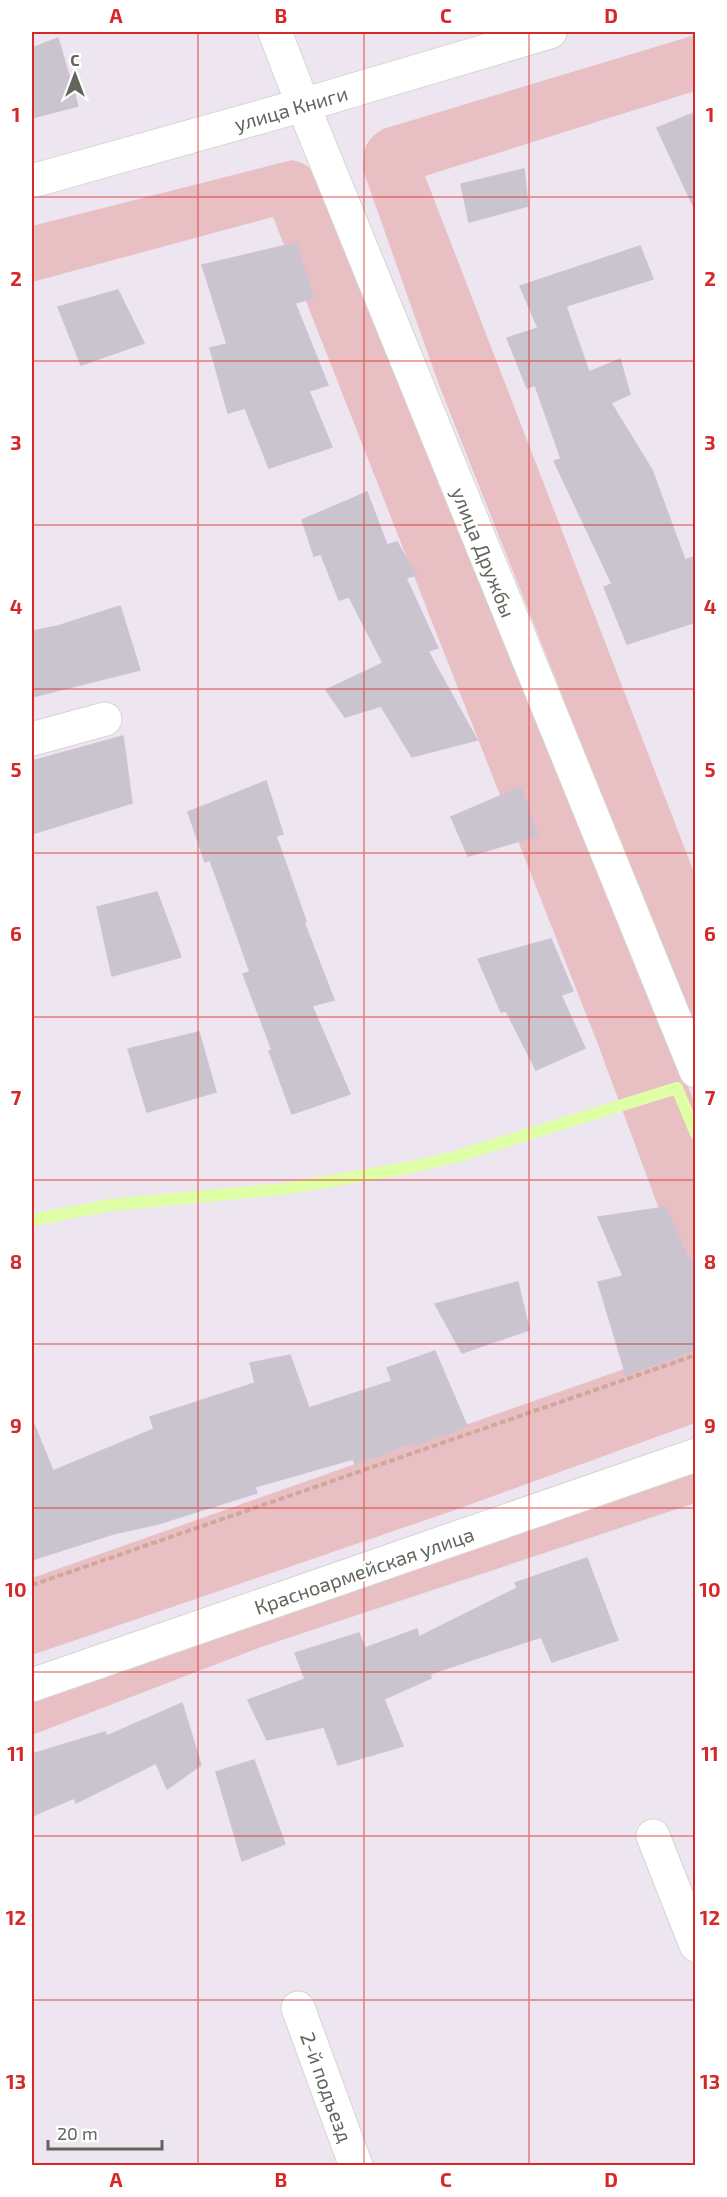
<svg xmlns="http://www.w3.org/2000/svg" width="727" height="2197" font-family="'Exo 2',sans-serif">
	<rect width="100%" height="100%" fill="#ede5f0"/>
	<g fill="#e8c0c3">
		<path d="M 695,35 L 695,91 L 425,176 L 695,875 L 695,1030 L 439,385 L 363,170 C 364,148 364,141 383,129 Z"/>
		<path d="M 292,160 C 319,165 325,191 335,213 L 695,1104 L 695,1306 L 597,1042 L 273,217 L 32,282 L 32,226 Z"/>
		<path d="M 695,1344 L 695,1423 L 455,1510 L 32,1655 L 32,1578 Z"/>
		<path d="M 695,1460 L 695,1503 L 264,1646 L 32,1735 L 32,1686 Z"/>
	</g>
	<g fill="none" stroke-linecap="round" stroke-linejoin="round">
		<path stroke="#dfffa6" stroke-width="12" d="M 32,1220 L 110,1205 L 283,1189 L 407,1168 L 455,1157 L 677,1088 L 696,1134"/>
	</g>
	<g fill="#c9c4cd" stroke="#cec3d5" stroke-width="1.5">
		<path d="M 58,38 L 78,106 L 32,118 L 32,48 Z"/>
		<path d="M 696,112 L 696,212 L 657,128 Z"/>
		<path d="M 524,169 L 528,206 L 469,222 L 461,184 Z"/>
		<path d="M 296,243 L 314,298 L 295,303 L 328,385 L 309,391 L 332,447 L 269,468 L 245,408 L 228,413 L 210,348 L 227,344 L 202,265 Z"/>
		<path d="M 640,246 L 653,279 L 566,306 L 589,372 L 620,359 L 630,394 L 611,403 L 652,470 L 685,560 L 696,556 L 696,622 L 627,644 L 604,587 L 612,584 L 554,461 L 561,459 L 535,385 L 527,388 L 507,338 L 538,328 L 520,286 Z"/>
		<path d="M 118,290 L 144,343 L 81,365 L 58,307 Z"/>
		<path d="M 367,492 L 387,545 L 397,542 L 416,575 L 406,578 L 438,648 L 428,651 L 477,740 L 412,757 L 381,706 L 345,717 L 326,690 L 383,663 L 349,597 L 339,600 L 321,554 L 314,556 L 302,520 Z"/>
		<path d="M 120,606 L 140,670 L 32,697 L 32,631 L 58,626 Z"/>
		<path d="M 123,736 L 132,803 L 32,834 L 32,761 Z"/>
		<path d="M 266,781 L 283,834 L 276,836 L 306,921 L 304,922 L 334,1000 L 312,1006 L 350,1094 L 292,1114 L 269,1051 L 272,1050 L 243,974 L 250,972 L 210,860 L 205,862 L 188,812 Z"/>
		<path d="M 521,787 L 538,836 L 468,856 L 451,817 Z"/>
		<path d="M 157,892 L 181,957 L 112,976 L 97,907 Z"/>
		<path d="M 551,939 L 573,991 L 561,995 L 585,1048 L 536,1070 L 506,1011 L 501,1012 L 478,959 Z"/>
		<path d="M 199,1032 L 216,1092 L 147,1112 L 128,1049 Z"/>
		<path d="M 666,1207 L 689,1260 L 696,1258 L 696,1350 L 626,1375 L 598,1282 L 623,1276 L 598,1217 Z"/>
		<path d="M 518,1282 L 529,1330 L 462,1353 L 435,1304 Z"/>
		<path d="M 435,1351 L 467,1426 L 416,1445 L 415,1442 L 355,1464 L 353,1459 L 255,1487 L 257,1493 L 158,1524 L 113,1534 L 32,1560 L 32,1419 L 53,1471 L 154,1429 L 150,1417 L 255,1383 L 250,1363 L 290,1355 L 309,1408 L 392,1381 L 387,1368 Z"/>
		<path d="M 587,1558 L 618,1640 L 552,1662 L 541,1637 L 430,1674 L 431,1678 L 384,1699 L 403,1746 L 338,1765 L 324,1727 L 267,1740 L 248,1700 L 305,1679 L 295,1653 L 359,1633 L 365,1648 L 417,1629 L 419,1637 L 517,1588 L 515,1583 Z"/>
		<path d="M 182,1703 L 201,1765 L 167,1789 L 156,1763 L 76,1803 L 74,1798 L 32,1816 L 32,1754 L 105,1732 L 107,1736 Z"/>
		<path d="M 254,1760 L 285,1844 L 242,1861 L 216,1772 Z"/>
	</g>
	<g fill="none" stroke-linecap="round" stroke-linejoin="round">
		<defs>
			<g id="minor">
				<path d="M 275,32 L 303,105 L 696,1071"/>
				<path d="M 32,181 L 303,105 L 550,32"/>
				<path d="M 32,739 L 105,719"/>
				<path d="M 32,1685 L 696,1455"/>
				<path d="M 653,1836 L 696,1945"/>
				<path d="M 298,2008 L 356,2166"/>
			</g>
		</defs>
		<use href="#minor" stroke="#d3d7d0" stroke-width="35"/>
		<path stroke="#d1a79c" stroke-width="4" stroke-dasharray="6 3" stroke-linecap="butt" d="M 32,1585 L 696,1355"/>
		<use href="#minor" stroke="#fff" stroke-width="33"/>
	</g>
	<path fill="none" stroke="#d62828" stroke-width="1.5" stroke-opacity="0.55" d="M 198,32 L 198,2166M 364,32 L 364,2166M 529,32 L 529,2166M 32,197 L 696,197M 32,361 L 696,361M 32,525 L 696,525M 32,689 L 696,689M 32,853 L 696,853M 32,1017 L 696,1017M 32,1180 L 696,1180M 32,1344 L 696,1344M 32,1508 L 696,1508M 32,1672 L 696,1672M 32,1836 L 696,1836M 32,2000 L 696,2000"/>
	<g text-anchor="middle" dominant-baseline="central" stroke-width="5" stroke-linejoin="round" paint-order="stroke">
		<g font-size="20" fill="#61665c" stroke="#fff">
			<text transform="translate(291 108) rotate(-16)">улица Книги</text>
			<text transform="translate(484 552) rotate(68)">улица Дружбы</text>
			<text transform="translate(364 1570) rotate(-19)">Красноармейская улица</text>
			<text transform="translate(327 2087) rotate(70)">2-й подъезд</text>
		</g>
	</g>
	<rect width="727" height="2197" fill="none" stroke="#ffffff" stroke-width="66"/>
	<g transform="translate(75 75)" stroke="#ffffff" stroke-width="4.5" paint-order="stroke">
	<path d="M0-4.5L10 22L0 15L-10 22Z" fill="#61665c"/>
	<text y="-9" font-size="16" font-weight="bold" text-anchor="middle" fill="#61665c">С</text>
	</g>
	<path d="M48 2140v9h114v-9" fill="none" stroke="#61665c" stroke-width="3"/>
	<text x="57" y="2140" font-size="18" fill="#61665c" stroke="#ffffff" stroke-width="4.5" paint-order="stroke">20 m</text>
	<rect x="33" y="33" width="661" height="2131" fill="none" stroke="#d62828" stroke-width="2"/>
	<g font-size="20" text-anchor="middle" font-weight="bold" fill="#d62828">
		<text x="116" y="23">A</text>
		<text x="281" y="23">B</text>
		<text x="446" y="23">C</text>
		<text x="611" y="23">D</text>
		<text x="16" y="122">1</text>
		<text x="710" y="122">1</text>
		<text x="16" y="286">2</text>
		<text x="710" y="286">2</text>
		<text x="16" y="450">3</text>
		<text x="710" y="450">3</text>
		<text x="16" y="614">4</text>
		<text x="710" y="614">4</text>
		<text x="16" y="777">5</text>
		<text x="710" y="777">5</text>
		<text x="16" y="941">6</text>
		<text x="710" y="941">6</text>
		<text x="16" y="1105">7</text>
		<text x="710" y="1105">7</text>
		<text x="16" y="1269">8</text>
		<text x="710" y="1269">8</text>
		<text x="16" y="1433">9</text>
		<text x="710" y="1433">9</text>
		<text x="16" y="1597">10</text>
		<text x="710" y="1597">10</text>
		<text x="16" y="1761">11</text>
		<text x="710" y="1761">11</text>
		<text x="16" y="1925">12</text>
		<text x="710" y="1925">12</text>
		<text x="16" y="2089">13</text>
		<text x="710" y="2089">13</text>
		<text x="116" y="2187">A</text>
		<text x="281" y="2187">B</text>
		<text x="446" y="2187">C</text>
		<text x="611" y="2187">D</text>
	</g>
</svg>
